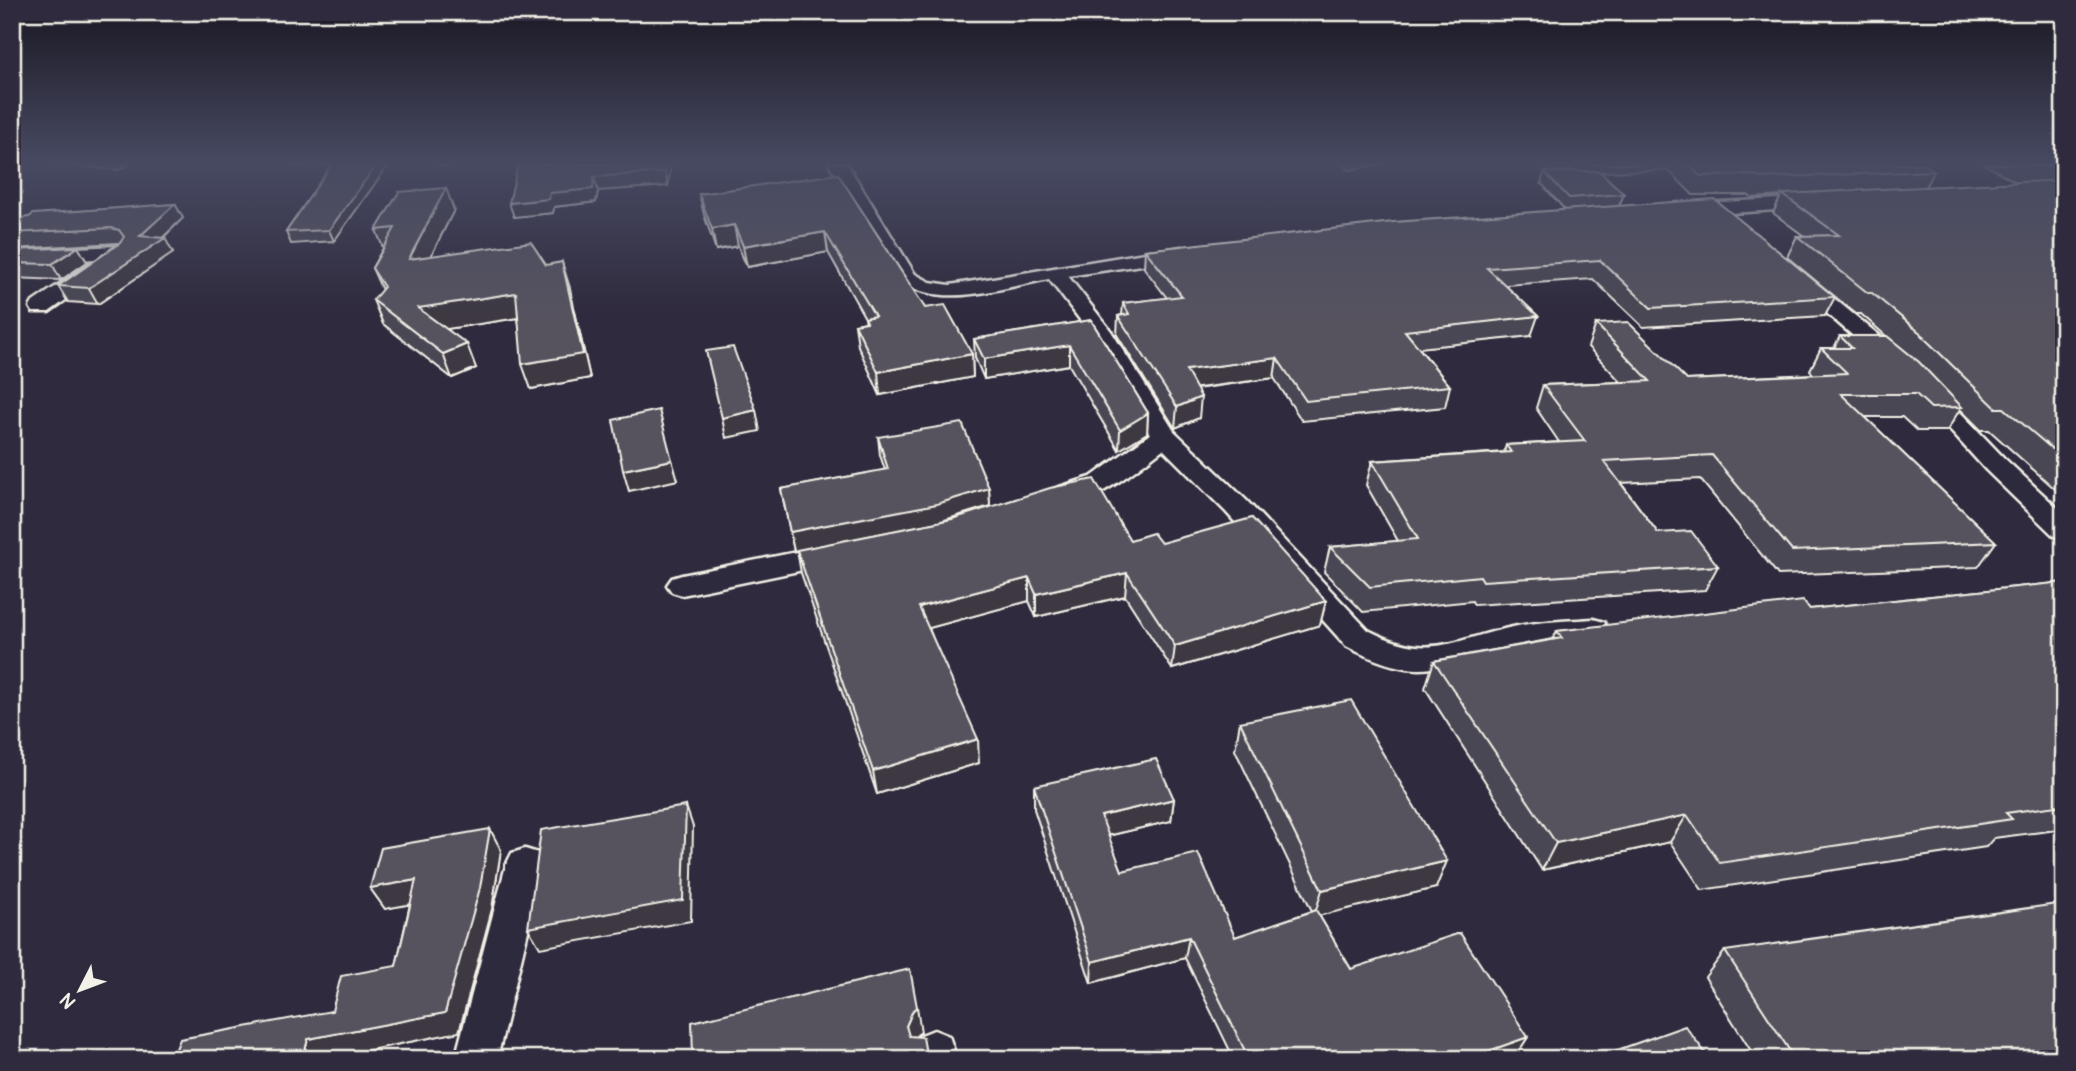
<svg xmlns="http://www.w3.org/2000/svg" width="2076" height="1071" font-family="Pangolin,sans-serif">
	<rect width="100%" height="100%" fill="#2f2a3d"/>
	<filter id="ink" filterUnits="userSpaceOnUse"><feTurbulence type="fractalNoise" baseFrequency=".0143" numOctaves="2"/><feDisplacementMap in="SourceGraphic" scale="14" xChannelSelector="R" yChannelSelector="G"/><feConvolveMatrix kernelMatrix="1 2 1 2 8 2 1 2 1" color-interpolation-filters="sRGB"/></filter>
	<g filter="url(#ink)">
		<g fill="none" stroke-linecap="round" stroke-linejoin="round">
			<defs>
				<g id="minor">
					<path d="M 829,164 L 847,164 L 915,274 L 930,282 L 950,285 L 1181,247 L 1188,249 L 1191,253 L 1188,257 L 1181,259 L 1068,276 L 1111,331 L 1174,431 L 1246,500 L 1368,630 C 1430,662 1451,640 1513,627 C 1539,621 1566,621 1593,619 L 1604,622 L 1608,630 L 1604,638 C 1578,645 1550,642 1523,647 C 1443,661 1428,689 1346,646 L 1226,512 L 1163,449 C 1135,470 1089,511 1053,501 L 1049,495 L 1053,489 L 1091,477 L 1150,434 L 1090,333 L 1049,279 C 999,288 946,309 900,282 Z"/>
					<path d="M 1813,197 L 1822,203 L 1820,207 L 1686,216 L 1677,210 L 1686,204 Z"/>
					<path d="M 120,246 L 127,248 L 130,252 L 127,256 L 49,312 L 33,312 L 30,307 L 33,302 L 96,259 L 12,263 L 12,251 Z"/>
					<path d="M 1802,276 L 1809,278 L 1902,354 L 1906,359 L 1902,364 L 1886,364 L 1795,286 L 1792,282 L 1795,278 Z"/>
					<path d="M 1928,385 L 1936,387 L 2004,458 L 2064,514 L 2064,539 L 2054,536 L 1986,470 L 1920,397 L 1916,392 L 1920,387 Z"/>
					<path d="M 837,544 L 847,547 L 851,554 L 847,561 L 682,595 L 672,592 L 667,585 L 672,578 L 682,575 Z"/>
					<path d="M 525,849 L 538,853 L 544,865 L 497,1059 L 455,1059 L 506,865 L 512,853 Z"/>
					<path d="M 934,1030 L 949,1036 L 957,1059 L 915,1059 L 913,1051 L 919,1036 Z"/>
				</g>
			</defs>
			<use href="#minor" stroke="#f4f1e8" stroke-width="5"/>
			<use href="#minor" fill="#2f2a3d" fill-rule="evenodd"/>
		</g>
		<g fill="#4a4752" stroke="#f4f1e8" stroke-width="2">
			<path d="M 51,164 L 129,164 L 118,170 Z"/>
			<path d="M 290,164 L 389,164 L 334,241 L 291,244 L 286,232 L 331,165 L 291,166 Z"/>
			<path d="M 518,164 L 671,164 L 668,186 L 598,191 L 596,202 L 554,207 L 553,213 L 514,217 Z"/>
			<path d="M 1341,164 L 1382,164 L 1349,170 Z"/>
			<path d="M 1566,164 L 1924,164 L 1934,171 L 1925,187 L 2018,183 L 1984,164 L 2064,164 L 2064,497 L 1989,430 L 1981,430 L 1960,409 L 1947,431 L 1917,431 L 1902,417 L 1865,417 L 1996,542 L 1978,567 L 1778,575 L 1700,479 L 1621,483 L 1658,533 L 1718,566 L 1705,590 L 1474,605 L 1472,601 L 1363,612 L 1324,572 L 1330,547 L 1398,541 L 1366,485 L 1372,461 L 1504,452 L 1506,445 L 1559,442 L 1536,408 L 1543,385 L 1621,382 L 1588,347 L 1596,324 L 1687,380 L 1813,374 L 1810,370 L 1821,348 L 1834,348 L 1840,336 L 1886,336 L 1861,314 L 1856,314 L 1787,257 L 1797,236 L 1804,236 L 1773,213 L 1781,196 L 1752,198 L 1748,195 L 1693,195 L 1668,170 L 1601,172 L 1624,194 L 1619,206 L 1835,297 L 1825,316 L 1643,327 L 1593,279 L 1505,285 L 1538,316 L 1531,336 L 1419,348 L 1450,386 L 1445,407 L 1302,421 L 1274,378 L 1196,389 L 1199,418 L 1175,428 L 1117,335 L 1118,316 L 1122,315 L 1123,303 L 1167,298 L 1144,268 L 1145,250 L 1565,210 L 1541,183 L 1544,172 L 1574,171 Z"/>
			<path d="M 838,174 L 925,308 L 972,354 L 973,377 L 880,395 L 858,346 L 855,324 L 866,322 L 865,318 L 828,252 L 747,267 L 738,246 L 716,250 L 704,215 L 699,194 Z"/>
			<path d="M 175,204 L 183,218 L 163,238 L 173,253 L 98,304 L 68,302 L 58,286 L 119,243 L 12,249 L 12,219 Z"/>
			<path d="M 454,210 L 431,256 L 546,265 L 569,285 L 590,378 L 531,389 L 518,318 L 447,329 L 476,368 L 452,378 L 383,324 L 373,300 L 382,290 L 372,268 L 383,248 L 376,230 Z"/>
			<path d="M 78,247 L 87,262 L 61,280 L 13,278 L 12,250 Z"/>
			<path d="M 1091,320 L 1148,413 L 1147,433 L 1119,450 L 1069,365 L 984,379 L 975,358 L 974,339 Z"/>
			<path d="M 878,437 L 989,488 L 990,506 L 1130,540 L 1161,543 L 1326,601 L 1320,625 L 1172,669 L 1125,596 L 1036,617 L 1029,601 L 929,628 L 979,763 L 877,794 L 801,573 L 797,550 L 794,551 L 781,489 L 885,470 L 880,455 Z"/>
			<path d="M 2064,582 L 2064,829 L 1994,838 L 1986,847 L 1702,890 L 1670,842 L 1542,870 L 1425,688 L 1434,661 L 1553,639 L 1557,631 L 1810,609 Z"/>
			<path d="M 1240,722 L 1436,888 L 1319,915 L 1351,969 L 1528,1037 L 1515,1057 L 1512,1059 L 1234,1059 L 1185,958 L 1091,983 L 1034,809 L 1034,786 L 1174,799 L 1171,821 L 1108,836 L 1122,871 L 1235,937 L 1312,911 L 1235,750 Z"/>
			<path d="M 501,850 L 492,909 L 459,1032 L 326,1059 L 172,1059 L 332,1011 L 396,966 L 410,904 L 385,909 L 370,888 Z"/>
			<path d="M 1725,951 L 2064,1059 L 1756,1059 L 1705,977 Z"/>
		</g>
		<g fill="#3c3942" stroke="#f4f1e8" stroke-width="2">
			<path d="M 114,164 L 129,164 L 118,170 Z"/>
			<path d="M 377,164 L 389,164 L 334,241 L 329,230 Z"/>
			<path d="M 439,164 L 464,164 L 440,166 Z"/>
			<path d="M 666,164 L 671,164 L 668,186 L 665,172 Z"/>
			<path d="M 1350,164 L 1382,164 L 1349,170 Z"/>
			<path d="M 594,177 L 598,191 L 596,202 L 554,207 L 553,213 L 514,217 L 509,203 L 550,193 Z"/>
			<path d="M 446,188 L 454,210 L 418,282 L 409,259 Z"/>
			<path d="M 175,204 L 183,218 L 159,241 L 165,238 L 173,253 L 98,304 L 89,288 L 140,236 Z"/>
			<path d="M 734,225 L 738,246 L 716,250 L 712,229 Z"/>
			<path d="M 825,232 L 828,252 L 747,267 L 743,246 Z"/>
			<path d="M 78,247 L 87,262 L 61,280 L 52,264 Z"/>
			<path d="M 562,262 L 569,285 L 590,378 L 531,389 L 522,364 Z"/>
			<path d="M 516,293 L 524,317 L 428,332 L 418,308 Z"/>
			<path d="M 467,344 L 476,368 L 452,378 L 443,354 Z"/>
			<path d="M 1069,345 L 1069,365 L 984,379 L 984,359 Z"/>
			<path d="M 972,354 L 973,377 L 880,395 L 878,372 Z"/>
			<path d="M 1277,358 L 1274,378 L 1184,390 L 1186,370 Z"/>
			<path d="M 1201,397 L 1199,418 L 1175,428 L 1177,407 Z"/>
			<path d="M 756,410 L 760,431 L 726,438 L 722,418 Z"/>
			<path d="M 1148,413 L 1147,433 L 1119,450 L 1120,430 Z"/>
			<path d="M 672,460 L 678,480 L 629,491 L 623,470 Z"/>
			<path d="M 989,488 L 990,506 L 938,522 L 794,551 L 790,532 Z"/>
			<path d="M 1127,573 L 1125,596 L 1036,617 L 1036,594 Z"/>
			<path d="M 1029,578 L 1029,601 L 922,630 L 919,607 Z"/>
			<path d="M 1326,601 L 1320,625 L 1172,669 L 1175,646 Z"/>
			<path d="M 978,739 L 979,763 L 877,794 L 873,771 Z"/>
			<path d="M 1174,799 L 1171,821 L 1099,838 L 1101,816 Z"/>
			<path d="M 686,806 L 693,827 L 691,921 L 540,948 L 528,928 Z"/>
			<path d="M 1687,815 L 1670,842 L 1542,870 L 1556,843 Z"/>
			<path d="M 490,829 L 501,850 L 492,909 L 459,1032 L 326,1059 L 309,1059 L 304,1054 L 308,1039 L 445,1013 Z"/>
			<path d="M 1447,861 L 1436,888 L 1314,917 L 1322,890 Z"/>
			<path d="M 416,880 L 429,901 L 385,909 L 370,888 Z"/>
			<path d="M 1189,937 L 1185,958 L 1091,983 L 1092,962 Z"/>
			<path d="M 917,1007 L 921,1032 L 917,1035 L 910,1052 L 906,1026 L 913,1010 Z"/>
			<path d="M 1528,1037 L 1515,1057 L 1512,1059 L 1466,1059 Z"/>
		</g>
		<g fill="#56525f" stroke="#f4f1e8" stroke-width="2">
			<path d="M 332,164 L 377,164 L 329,230 L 286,232 Z"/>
			<path d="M 518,164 L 666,164 L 665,172 L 594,177 L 593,189 L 550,193 L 549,199 L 509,203 Z"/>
			<path d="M 1688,164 L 1924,164 L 1934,171 L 1760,178 L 1756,175 L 1700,176 Z"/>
			<path d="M 2029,164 L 2064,164 L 2064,166 L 2033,166 Z"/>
			<path d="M 1599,171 L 1624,194 L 1569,198 L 1544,172 Z"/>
			<path d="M 838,174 L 925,308 L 945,305 L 972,354 L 878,372 L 855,324 L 867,322 L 865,318 L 875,316 L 825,232 L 743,246 L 734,225 L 712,229 L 699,194 Z"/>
			<path d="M 2064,180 L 2064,459 L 2004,408 L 1996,408 L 1922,336 L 1924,336 L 1872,293 L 1868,293 L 1797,236 L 1839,235 L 1782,194 Z"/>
			<path d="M 446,188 L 409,259 L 531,242 L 546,265 L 562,262 L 583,354 L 522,364 L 516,293 L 418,308 L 467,344 L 443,354 L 373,300 L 384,287 L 372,268 L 395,228 L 376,230 L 399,192 Z"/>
			<path d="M 1714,199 L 1835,297 L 1651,308 L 1600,260 L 1487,268 L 1538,316 L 1405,331 L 1450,386 L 1306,401 L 1277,358 L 1186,370 L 1201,397 L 1177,407 L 1118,316 L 1129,314 L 1123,303 L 1182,296 L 1145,250 L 1393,222 Z"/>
			<path d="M 175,204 L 140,236 L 165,238 L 89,288 L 58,286 L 120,243 L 124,237 L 119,230 L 111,228 L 12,233 L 12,219 L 29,217 L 33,214 Z"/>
			<path d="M 78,247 L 52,264 L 12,263 L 12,250 Z"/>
			<path d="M 1091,320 L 1148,413 L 1120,430 L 1069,345 L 984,359 L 974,339 Z"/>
			<path d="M 1628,322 L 1687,380 L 1847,373 L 1821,348 L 1852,348 L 1840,336 L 1887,336 L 1919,362 L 1962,407 L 1931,408 L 1916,394 L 1841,394 L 1996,542 L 1792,551 L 1712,455 L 1604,461 L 1658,533 L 1691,531 L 1718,566 L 1483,581 L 1480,576 L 1370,587 L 1330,547 L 1418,539 L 1372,461 L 1511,452 L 1506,445 L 1585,441 L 1543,385 L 1650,381 L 1596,324 Z"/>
			<path d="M 733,347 L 756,410 L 722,418 L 706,351 Z"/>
			<path d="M 659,410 L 672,460 L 623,470 L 613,420 Z"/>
			<path d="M 962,423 L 989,488 L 937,504 L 790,532 L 781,489 L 888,469 L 878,437 Z"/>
			<path d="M 1094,479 L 1130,540 L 1153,533 L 1161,543 L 1252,518 L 1326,601 L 1175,646 L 1127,573 L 1036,594 L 1029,578 L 919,607 L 978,739 L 873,771 L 797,550 L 952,519 L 1050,488 Z"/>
			<path d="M 2064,582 L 2064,805 L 2006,813 L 2012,819 L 1720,863 L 1687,815 L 1556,843 L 1434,661 L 1562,638 L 1557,631 L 1803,601 L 1810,609 Z"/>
			<path d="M 1351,700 L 1447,861 L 1322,890 L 1240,722 Z"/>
			<path d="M 1156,759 L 1174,799 L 1101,816 L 1122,871 L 1198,853 L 1235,937 L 1316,910 L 1351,969 L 1460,933 L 1528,1037 L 1466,1059 L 1249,1059 L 1189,937 L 1092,962 L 1034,786 Z"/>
			<path d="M 686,806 L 683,900 L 528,928 L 541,830 Z"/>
			<path d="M 490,829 L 480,888 L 445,1013 L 308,1039 L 304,1054 L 277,1059 L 172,1059 L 180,1039 L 332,1011 L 341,976 L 396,966 L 416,880 L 370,888 L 381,848 Z"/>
			<path d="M 2064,903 L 2064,1059 L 1795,1059 L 1725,951 Z"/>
			<path d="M 910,969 L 917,1007 L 913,1010 L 906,1026 L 909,1036 L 923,1037 L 927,1059 L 693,1059 L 692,1022 Z"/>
			<path d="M 1685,1026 L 1710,1059 L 1592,1059 Z"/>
		</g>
	</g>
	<linearGradient id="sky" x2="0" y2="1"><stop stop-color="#1a1722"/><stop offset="0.52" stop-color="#474a62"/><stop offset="1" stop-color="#474a62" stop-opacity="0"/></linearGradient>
	<rect width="2076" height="314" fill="url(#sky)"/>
	<rect width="2076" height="1071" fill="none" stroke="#2f2a3d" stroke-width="42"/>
	<rect x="21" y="21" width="2034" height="1029" fill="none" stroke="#f4f1e8" stroke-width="2.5" filter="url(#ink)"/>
	<g transform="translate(80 990) rotate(228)" stroke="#2f2a3d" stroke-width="5" paint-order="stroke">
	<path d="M0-5L12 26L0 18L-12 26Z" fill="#f4f1e8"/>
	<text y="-10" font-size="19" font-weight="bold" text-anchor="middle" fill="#f4f1e8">N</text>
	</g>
</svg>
